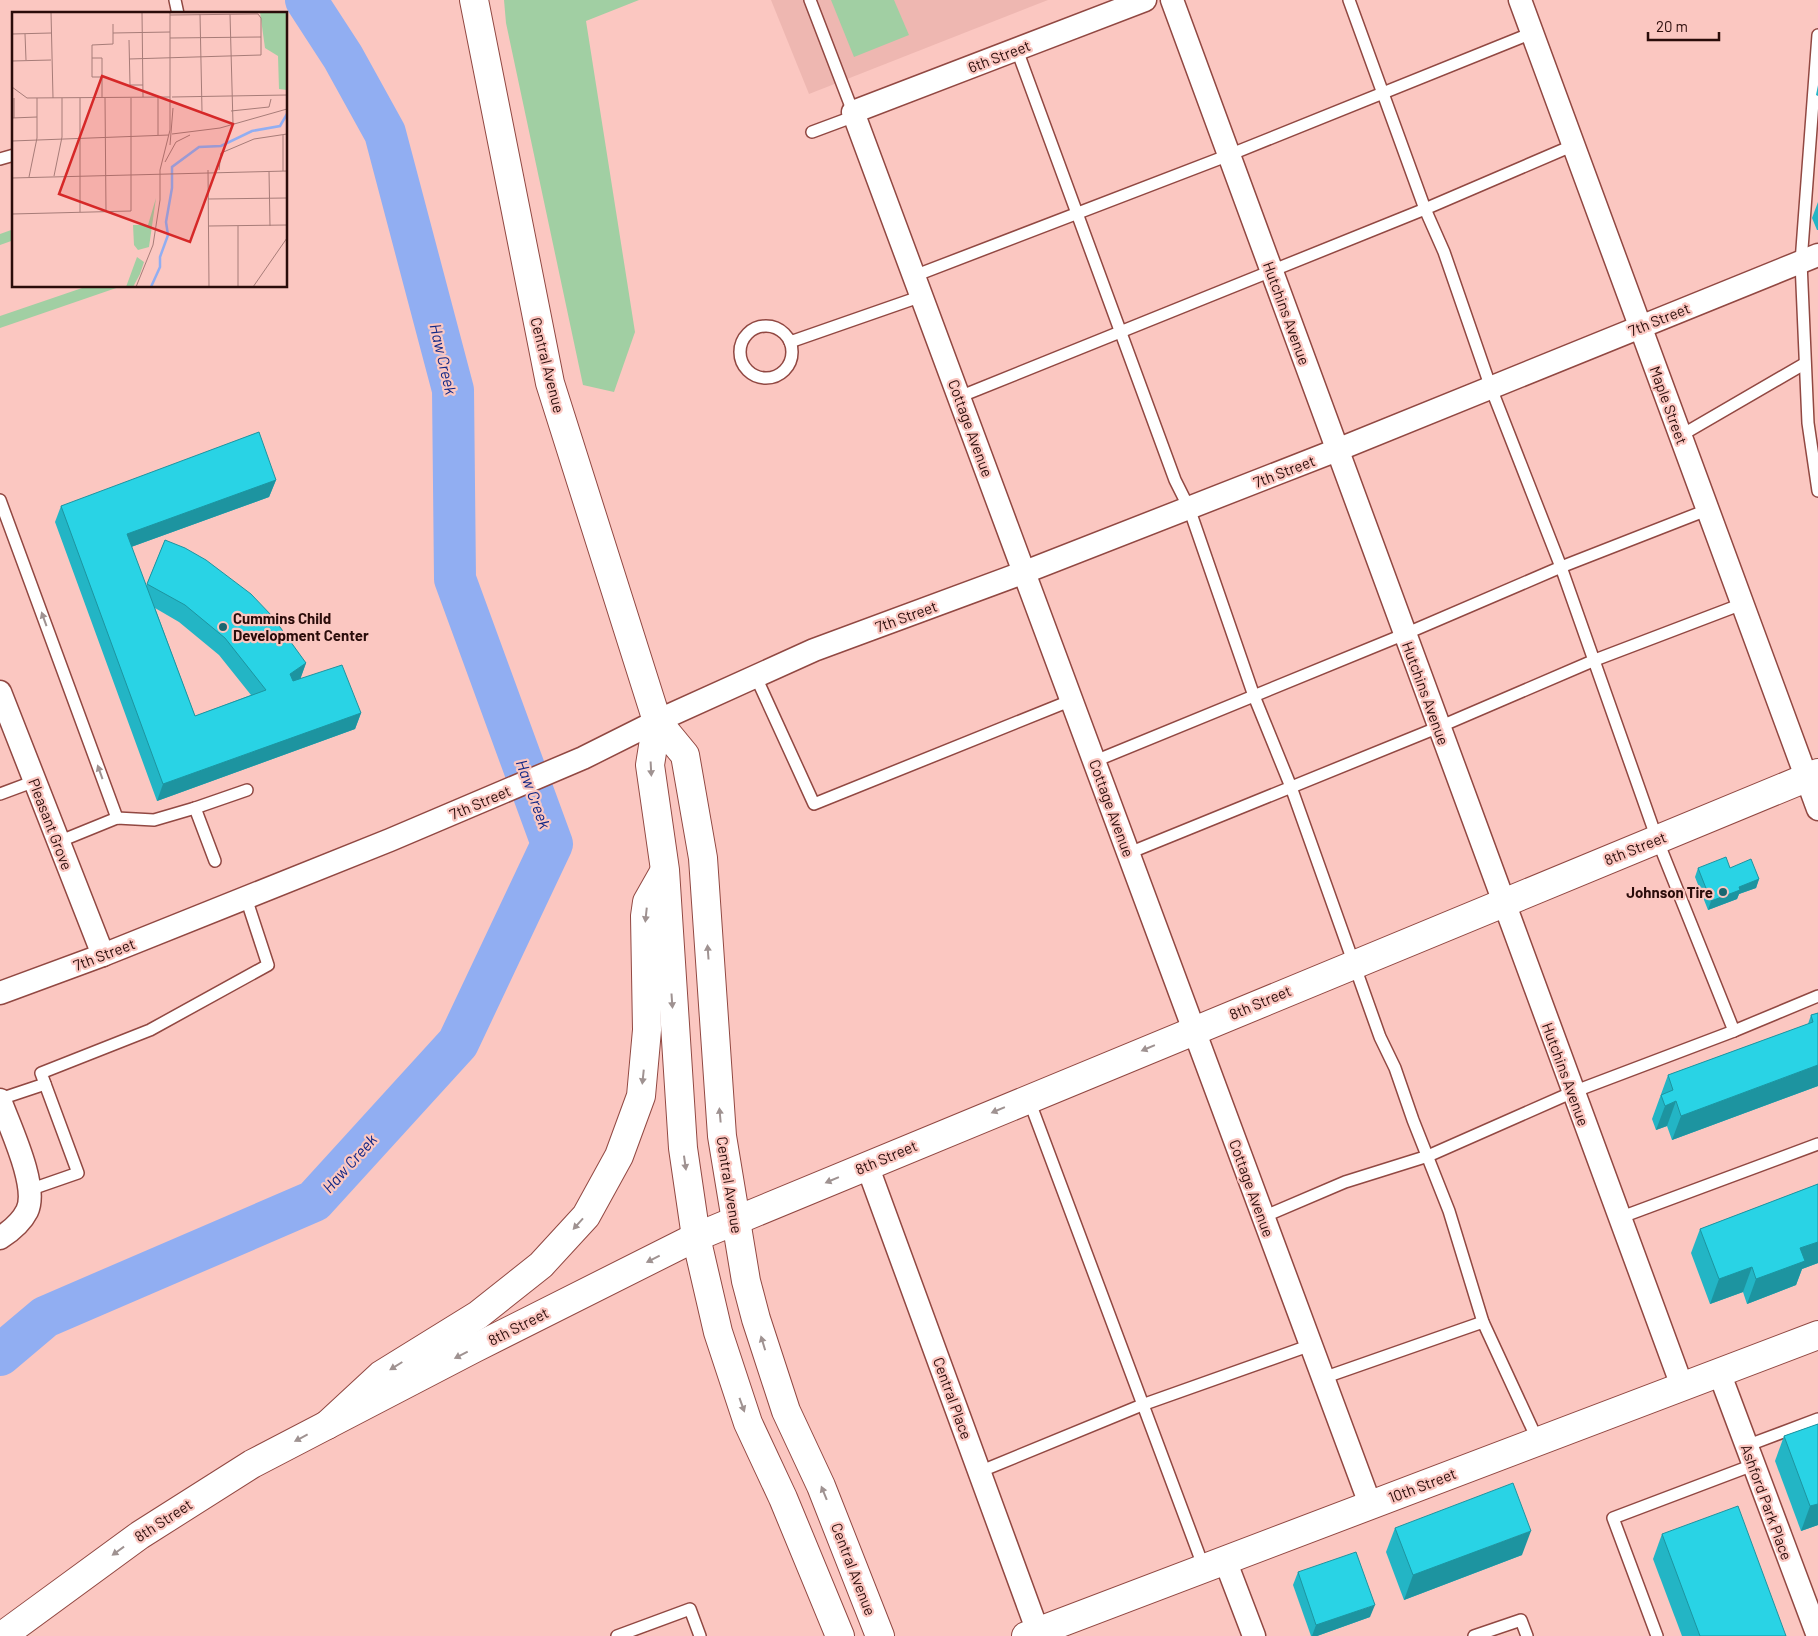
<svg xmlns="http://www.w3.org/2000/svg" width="1818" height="1636" font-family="Barlow,sans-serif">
	<rect width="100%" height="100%" fill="#fbc7c1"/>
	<path fill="#eeb7b1" d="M 771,0 L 1048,0 L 809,94 Z"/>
	<g fill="#a1cfa3">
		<path d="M 504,0 L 639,0 L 586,21 L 635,332 L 614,392 L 583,385 L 506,23 Z"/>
		<path d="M 831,0 L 894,0 L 909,35 L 854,57 Z"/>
		<path d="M 14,229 L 14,240 L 0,245 L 0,234 Z"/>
		<path d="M 88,286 L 122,286 L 0,328 L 0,316 Z"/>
	</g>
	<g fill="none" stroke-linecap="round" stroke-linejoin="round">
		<path stroke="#91aef2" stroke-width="42" d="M 0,1355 L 45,1317 L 314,1201 L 458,1043 L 552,844 L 455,579 L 453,390 L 385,133 L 343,57 L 306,0"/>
		<defs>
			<g id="service">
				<path d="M 175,0 L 178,14"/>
				<path d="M 810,0 L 853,112"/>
				<path d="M 1349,0 L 1425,209 L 1444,252 L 1491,388 L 1561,567 L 1657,839 L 1734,1031"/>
				<path d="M 1818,35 L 1801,262 L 1808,423 L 1818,491"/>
				<path d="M 1017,50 L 1175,480 L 1189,508 L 1254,696 L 1291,787 L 1380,1037 L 1395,1068 L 1413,1120 L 1449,1211 L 1483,1322 L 1538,1441"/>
				<path d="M 812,132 L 855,116"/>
				<path d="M 0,159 L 14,155"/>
				<path d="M 914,276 L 1229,155 L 1532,33"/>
				<circle cx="766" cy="352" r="26"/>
				<path d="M 790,342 L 922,296"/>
				<path d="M 959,397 L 1425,209 L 1574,145"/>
				<path d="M 1680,436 L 1804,364"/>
				<path d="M 0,500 L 117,818"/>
				<path d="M 756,677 L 814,804 L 1072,700"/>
				<path d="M 1095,761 L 1405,634 L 1561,567 L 1707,510"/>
				<path d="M 0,794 L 35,781"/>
				<path d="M 195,808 L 215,861"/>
				<path d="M 58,842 L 117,818 L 154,820 L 195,808 L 247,790"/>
				<path d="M 1129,853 L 1439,727 L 1595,660 L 1742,604"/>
				<path d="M 0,1099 L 45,1084"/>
				<path d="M 1029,1100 L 1204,1568"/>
				<path d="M 29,1190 L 78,1173 L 41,1073 L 150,1030 L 268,965 L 246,898"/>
				<path d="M 1263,1217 L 1345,1182 L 1428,1156 L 1573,1092 L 1734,1031 L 1818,996"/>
				<path d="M 1619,1218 L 1818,1144"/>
				<path d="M 1323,1378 L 1483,1322"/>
				<path d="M 1746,1446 L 1818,1419"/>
				<path d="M 979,1472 L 1142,1405 L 1311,1345"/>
				<path d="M 617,1636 L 690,1609 L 700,1636"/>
				<path d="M 1474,1636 L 1521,1620 L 1527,1636"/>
				<path d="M 1657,1636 L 1613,1518 L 1753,1465"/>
			</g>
			<g id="minor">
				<path d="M 1145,0 L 853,112 L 1370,1504"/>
				<path d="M 1172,0 L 1682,1386"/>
				<path d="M 1520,0 L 1818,809"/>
				<path d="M 0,692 L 103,955"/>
				<path d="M 0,993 L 103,955 L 390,840 L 583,758 L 657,721 L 814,650 L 1025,572 L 1337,450 L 1818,255"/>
				<path d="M 0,1100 C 9,1125 39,1187 27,1211 C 21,1223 11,1231 0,1238"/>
				<path d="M 867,1165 L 1038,1632"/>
				<path d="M 1719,1372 L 1818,1636"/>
				<path d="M 1225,1560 L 1254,1636"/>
			</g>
			<g id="tertiary">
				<path d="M 696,1237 L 1818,773"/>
				<path d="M 1026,1636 L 1818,1335"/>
			</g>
			<path id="secondary" d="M 2,1636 L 140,1535 L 252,1464 L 473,1349 L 696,1237"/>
			<g id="primary">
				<path d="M 474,0 L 550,383 L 657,721 L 685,755 L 703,858 L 722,1136 L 746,1281 L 756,1319 L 786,1411 L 821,1486 L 880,1636"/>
				<path d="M 657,721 L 650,765 L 665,870 L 683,1148 L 696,1237 L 718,1332 L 748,1423 L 783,1498 L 840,1636"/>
				<path d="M 327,1425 L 381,1375 L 478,1315 L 541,1265 L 586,1216 L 619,1156 L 641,1096 L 647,1030 L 645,916 L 647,902 L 664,872"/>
			</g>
		</defs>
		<use href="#service" stroke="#914842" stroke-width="14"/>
		<use href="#minor" stroke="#914842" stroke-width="25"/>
		<use href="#tertiary" stroke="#914842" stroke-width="30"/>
		<use href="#secondary" stroke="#914842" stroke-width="30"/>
		<use href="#primary" stroke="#914842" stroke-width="30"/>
		<use href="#service" stroke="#fff" stroke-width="11"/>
		<use href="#minor" stroke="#fff" stroke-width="22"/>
		<use href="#tertiary" stroke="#fff" stroke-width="28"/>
		<use href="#secondary" stroke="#fff" stroke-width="28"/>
		<use href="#primary" stroke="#fff" stroke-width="28"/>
	</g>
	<g fill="#23b5c5" fill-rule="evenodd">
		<path d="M 1818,85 L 1818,96 L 1816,95 Z"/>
		<path d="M 1818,202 L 1818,230 L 1817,230 L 1812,218 Z"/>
		<path d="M 276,480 L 269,497 L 131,547 L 146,586 L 165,540 L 306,663 L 300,679 L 361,713 L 355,729 L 157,801 L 55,522 L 61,506 ZM 155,608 L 179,622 L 219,655 L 251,695 L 195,716 Z"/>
		<path d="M 1698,868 L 1730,868 L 1759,879 L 1756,888 L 1739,894 L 1737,899 L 1708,910 L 1695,877 Z"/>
		<path d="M 1818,1013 L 1818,1086 L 1672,1140 L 1667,1126 L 1656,1130 L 1652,1119 L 1668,1075 L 1808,1024 L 1811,1015 Z"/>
		<path d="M 1818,1184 L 1818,1263 L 1802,1269 L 1796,1285 L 1747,1304 L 1743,1292 L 1710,1304 L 1691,1253 L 1700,1229 Z"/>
		<path d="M 1818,1424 L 1818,1525 L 1801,1531 L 1775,1461 L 1784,1436 Z"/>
		<path d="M 1395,1528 L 1522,1555 L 1404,1600 L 1386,1552 Z"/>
		<path d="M 1662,1534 L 1786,1636 L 1682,1636 L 1653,1559 Z"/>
		<path d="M 1298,1572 L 1370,1617 L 1317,1636 L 1311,1636 L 1293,1585 Z"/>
	</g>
	<g fill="#1d94a0">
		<path d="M 276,480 L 269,497 L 120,551 L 127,534 Z"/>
		<path d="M 306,663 L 300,680 L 284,691 L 290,674 Z"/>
		<path d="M 361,713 L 355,729 L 157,801 L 163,784 Z"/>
		<path d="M 1759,879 L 1756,888 L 1739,894 L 1737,899 L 1708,910 L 1711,901 L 1739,887 Z"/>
		<path d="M 1818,1065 L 1818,1086 L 1672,1140 L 1681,1116 Z"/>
		<path d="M 1676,1101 L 1667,1126 L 1656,1130 L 1665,1106 Z"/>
		<path d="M 1818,1242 L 1818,1263 L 1802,1269 L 1796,1285 L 1747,1304 L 1756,1279 L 1800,1248 Z"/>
		<path d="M 1752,1267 L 1743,1292 L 1710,1304 L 1719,1279 Z"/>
		<path d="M 1818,1504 L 1818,1525 L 1801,1531 L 1810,1506 Z"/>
		<path d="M 1531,1531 L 1522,1555 L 1404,1600 L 1413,1575 Z"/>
		<path d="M 1375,1605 L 1370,1617 L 1317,1636 L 1312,1636 L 1316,1625 Z"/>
	</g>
	<g fill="#29d3e5" stroke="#1d94a0">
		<path d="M 259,432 L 276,480 L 127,534 L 195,716 L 266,690 L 225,638 L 185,605 L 147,584 L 165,540 L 185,548 L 206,560 L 251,594 L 272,616 L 306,663 L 290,674 L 293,681 L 342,665 L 361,713 L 163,784 L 61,506 Z"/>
		<path d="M 1726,857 L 1730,868 L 1751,859 L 1759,879 L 1739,887 L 1740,890 L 1711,901 L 1698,868 Z"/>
		<path d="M 1818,1013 L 1818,1065 L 1681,1116 L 1676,1101 L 1665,1106 L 1661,1095 L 1673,1090 L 1668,1075 L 1813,1022 L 1811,1015 Z"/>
		<path d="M 1818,1184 L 1818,1242 L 1800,1248 L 1805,1261 L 1756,1279 L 1752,1267 L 1719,1279 L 1700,1229 Z"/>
		<path d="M 1818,1424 L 1818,1504 L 1810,1506 L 1784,1436 Z"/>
		<path d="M 1513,1483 L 1531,1531 L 1413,1575 L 1395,1528 Z"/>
		<path d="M 1738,1506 L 1786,1636 L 1700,1636 L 1662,1534 Z"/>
		<path d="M 1356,1552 L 1375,1605 L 1316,1625 L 1298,1572 Z"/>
	</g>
	<defs><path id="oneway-solid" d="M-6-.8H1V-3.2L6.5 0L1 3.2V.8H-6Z" transform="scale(1.25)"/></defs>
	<g fill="#9f9291">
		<use href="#oneway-solid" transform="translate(44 619) rotate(-110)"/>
		<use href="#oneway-solid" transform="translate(651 769) rotate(87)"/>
		<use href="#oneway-solid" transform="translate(100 772) rotate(-110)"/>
		<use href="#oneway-solid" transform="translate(646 915) rotate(96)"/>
		<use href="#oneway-solid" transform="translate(708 952) rotate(-94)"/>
		<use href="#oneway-solid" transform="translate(672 1001) rotate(86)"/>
		<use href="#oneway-solid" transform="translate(1148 1048) rotate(157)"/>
		<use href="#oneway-solid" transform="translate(643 1077) rotate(96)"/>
		<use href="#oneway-solid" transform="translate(998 1110) rotate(157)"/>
		<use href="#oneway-solid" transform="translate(720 1115) rotate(-95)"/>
		<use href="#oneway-solid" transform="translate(685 1163) rotate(82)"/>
		<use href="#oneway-solid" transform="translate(832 1180) rotate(157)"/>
		<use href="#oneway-solid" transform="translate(578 1224) rotate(132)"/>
		<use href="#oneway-solid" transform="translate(653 1259) rotate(153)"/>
		<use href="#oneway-solid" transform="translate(763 1343) rotate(-107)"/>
		<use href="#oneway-solid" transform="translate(461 1355) rotate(153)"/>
		<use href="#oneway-solid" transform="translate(396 1366) rotate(148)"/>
		<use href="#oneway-solid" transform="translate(742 1405) rotate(70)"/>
		<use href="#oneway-solid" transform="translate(301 1438) rotate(152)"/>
		<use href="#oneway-solid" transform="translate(824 1493) rotate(-112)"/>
		<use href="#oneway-solid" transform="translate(118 1551) rotate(144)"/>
	</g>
	<g fill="#1b6770" stroke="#fbc7c1" stroke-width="2">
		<circle cx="223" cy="627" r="5"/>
		<circle cx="1723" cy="892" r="5"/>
	</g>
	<g text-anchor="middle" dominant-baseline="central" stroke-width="4.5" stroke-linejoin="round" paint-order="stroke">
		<g font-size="15" fill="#2a0c0a" stroke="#fbc7c1">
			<text transform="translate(999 56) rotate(-21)">6th Street</text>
			<text transform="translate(1287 313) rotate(70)">Hutchins Avenue</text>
			<text transform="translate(1659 319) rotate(-22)">7th Street</text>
			<text transform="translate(548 365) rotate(76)">Central Avenue</text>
			<text transform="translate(1669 405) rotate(70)">Maple Street</text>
			<text transform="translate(971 428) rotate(70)">Cottage Avenue</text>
			<text transform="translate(1284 471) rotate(-21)">7th Street</text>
			<text transform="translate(906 616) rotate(-20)">7th Street</text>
			<text transform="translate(1426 693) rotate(70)">Hutchins Avenue</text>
			<text transform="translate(480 802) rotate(-23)">7th Street</text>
			<text transform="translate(1112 808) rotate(70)">Cottage Avenue</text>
			<text transform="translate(51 824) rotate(69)">Pleasant Grove</text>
			<text transform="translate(1635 848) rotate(-22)">8th Street</text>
			<text transform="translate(104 954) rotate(-21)">7th Street</text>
			<text transform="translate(1260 1002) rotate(-23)">8th Street</text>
			<text transform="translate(1566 1074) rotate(70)">Hutchins Avenue</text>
			<text transform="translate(886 1157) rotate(-23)">8th Street</text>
			<text transform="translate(730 1185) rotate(81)">Central Avenue</text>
			<text transform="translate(1252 1188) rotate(70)">Cottage Avenue</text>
			<text transform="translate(518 1326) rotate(-27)">8th Street</text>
			<text transform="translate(953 1398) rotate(70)">Central Place</text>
			<text transform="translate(1422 1485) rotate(-21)">10th Street</text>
			<text transform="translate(1767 1502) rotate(70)">Ashford Park Place</text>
			<text transform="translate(163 1520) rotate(-33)">8th Street</text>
			<text transform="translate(854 1569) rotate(69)">Central Avenue</text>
		</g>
		<g font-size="15" font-weight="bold" fill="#2a0c0a" stroke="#fbc7c1" text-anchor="start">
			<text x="233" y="618">Cummins Child<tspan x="233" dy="17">Development Center</tspan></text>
			<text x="1713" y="892" text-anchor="end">Johnson Tire</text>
		</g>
		<g font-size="16" font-style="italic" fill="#102685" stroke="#fbc7c1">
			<text transform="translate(444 359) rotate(77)">Haw Creek</text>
			<text transform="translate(534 794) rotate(70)">Haw Creek</text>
			<text transform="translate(349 1163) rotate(-48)">Haw Creek</text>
		</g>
	</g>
	<g transform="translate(12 12)">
		<rect width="275" height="275" fill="#fbc7c1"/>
		<path d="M 248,0 L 275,0 L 275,78 L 267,77 L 266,44 L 253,36 ZM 144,186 L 137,235 L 126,238 L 122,233 L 121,213 L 136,213 ZM 125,245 L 132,250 L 128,262 L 121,275 L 114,275 Z" fill="#a1cfa3"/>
		<path fill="none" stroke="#91aef2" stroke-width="2.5" d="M 139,275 L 148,255 L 148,245 L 156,223 L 154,210 L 160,176 L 160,155 L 187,135 L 209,134 L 240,119 L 268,114 L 275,102"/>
		<path fill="none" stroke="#a77c78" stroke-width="1" d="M 39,0 L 41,86M 130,0 L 131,85M 188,2 L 190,99M 218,2 L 221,112M 101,21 L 158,20M 0,22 L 39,21M 13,22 L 14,48M 158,26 L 249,25M 117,28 L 118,73 L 131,73M 80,46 L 80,33 L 101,32 L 101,12M 117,47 L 249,43 L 249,6 L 246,2 L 158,3M 0,49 L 39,48M 90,65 L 80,65 L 80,46 L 90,46 L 90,86M 0,75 L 15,86 L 158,85M 146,85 L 146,123M 160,85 L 275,83M 2,86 L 2,106M 68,86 L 68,200M 93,86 L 94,200M 219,99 L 257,95 L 259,87M 0,106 L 25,105M 160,122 L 208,116 L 275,97M 271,123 L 271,159M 0,129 L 157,123M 158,133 L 161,96M 153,150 L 164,130 L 178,123M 196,158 L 197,275M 207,158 L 209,141 L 242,127 L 275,122M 257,159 L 258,214M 42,164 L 50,125 L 50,86M 17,165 L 25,126 L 25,86M 0,166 L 275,159M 196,187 L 275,186M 0,202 L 119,199 L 119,86M 197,214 L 275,213M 124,275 L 141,233 L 148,188 L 148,158 L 158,118 L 158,0M 226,275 L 226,214M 241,275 L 275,226"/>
		<path fill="#d62828" fill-opacity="0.15" stroke="#d62828" stroke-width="2.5" d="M 90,64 L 221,112 L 178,230 L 47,182 Z"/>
		<rect width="275" height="275" fill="none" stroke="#2a0c0a" stroke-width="2.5"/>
	</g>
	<path d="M1648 32v8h71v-8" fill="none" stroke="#2a0c0a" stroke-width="2.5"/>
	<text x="1656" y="32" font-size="15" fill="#2a0c0a" stroke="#fbc7c1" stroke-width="4" paint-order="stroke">20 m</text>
</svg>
